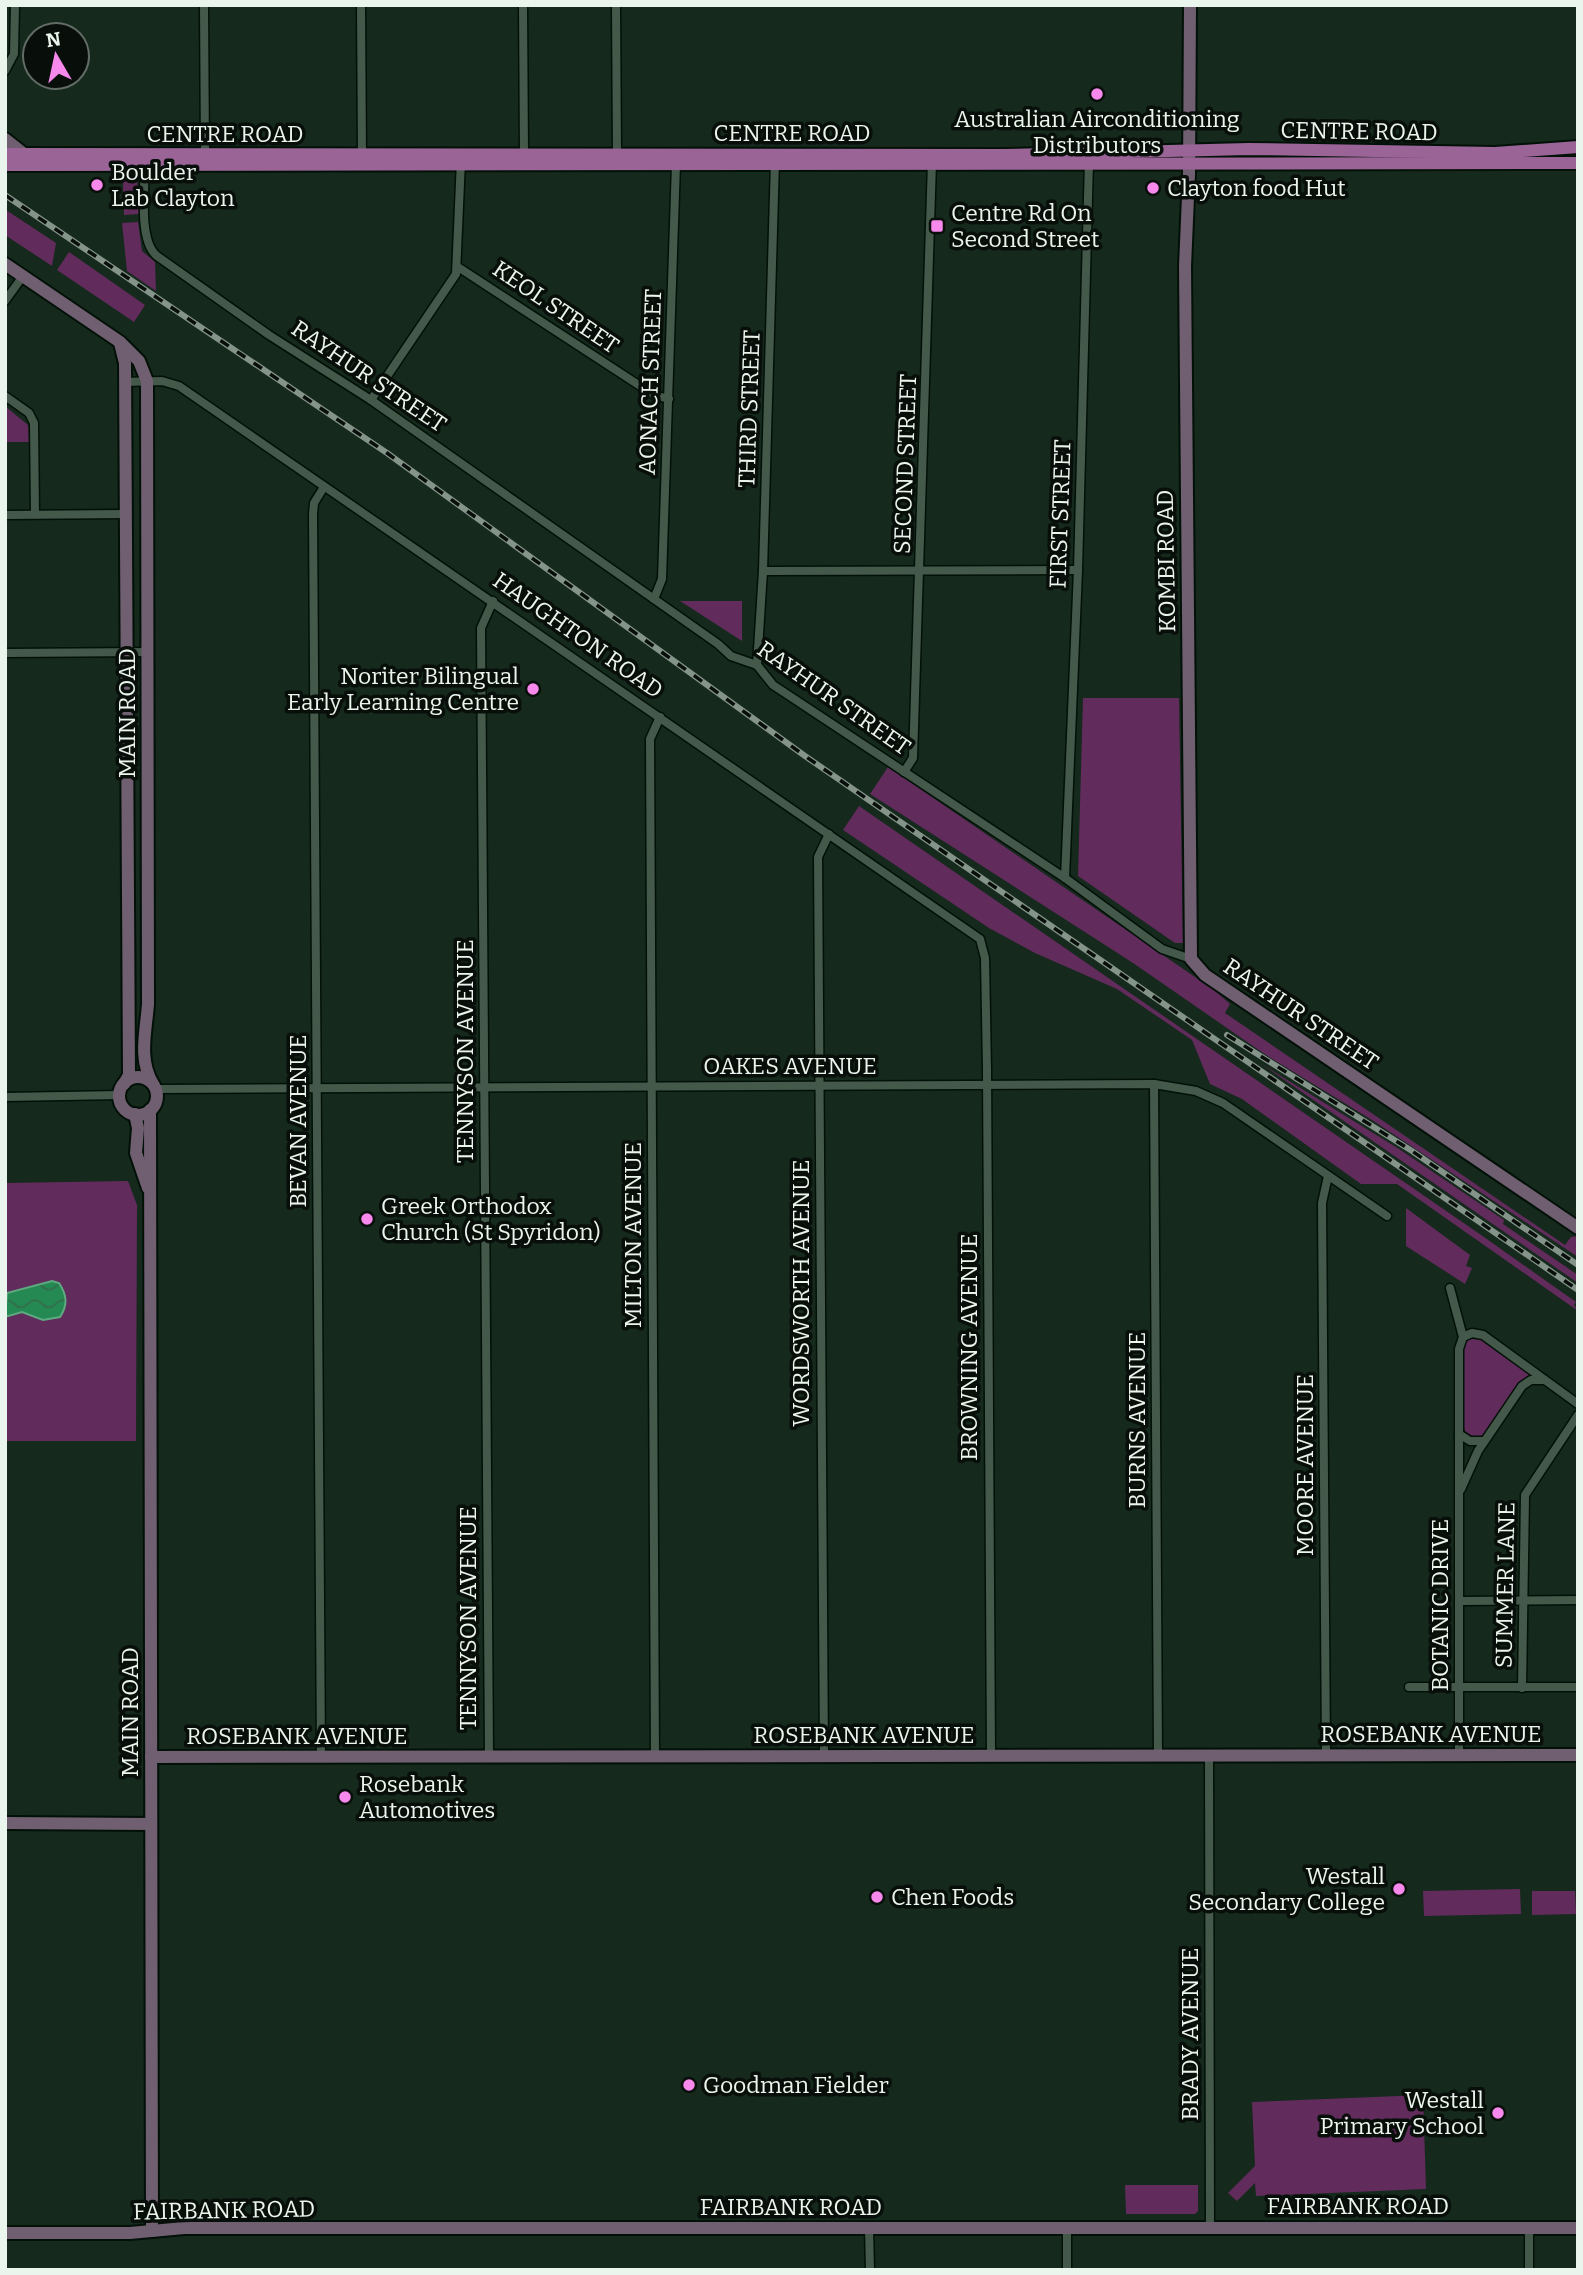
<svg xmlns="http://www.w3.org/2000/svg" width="1583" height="2275" font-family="Bitter,serif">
	<defs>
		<pattern id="water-waves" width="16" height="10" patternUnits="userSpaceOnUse" patternTransform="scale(1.75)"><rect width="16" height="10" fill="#248952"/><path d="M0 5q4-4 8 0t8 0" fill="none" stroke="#336d4d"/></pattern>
	</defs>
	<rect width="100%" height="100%" fill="#16291d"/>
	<g fill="#612b5c">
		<path d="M 116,176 L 134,176 L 137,179 L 139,214 L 124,215 L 123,183 L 116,182 Z"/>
		<path d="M 6,210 L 56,243 L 52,266 L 5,235 Z"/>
		<path d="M 138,222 L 142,251 L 155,262 L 156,291 L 127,271 L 122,223 Z"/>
		<path d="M 69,252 L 145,305 L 134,322 L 57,270 Z"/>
		<path d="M 5,406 L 28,425 L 29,442 L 5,442 Z"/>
		<path d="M 680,601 L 742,601 L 742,641 Z"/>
		<path d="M 1083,698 L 1179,698 L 1183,943 L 1175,943 L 1078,876 Z"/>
		<path d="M 888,767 L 1214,990 L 1230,1004 L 1225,1013 L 1565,1245 L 1571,1237 L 1578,1236 L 1578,1257 L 1372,1120 L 1266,1055 L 1133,963 L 870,794 Z"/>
		<path d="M 859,806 L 1484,1237 L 1576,1302 L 1574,1305 L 1578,1311 L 1397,1184 L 1361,1184 L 1242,1099 L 1210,1084 L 1192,1040 L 1117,989 L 1035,953 L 989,928 L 843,830 Z"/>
		<path d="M 1260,1063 L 1399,1149 L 1504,1220 L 1503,1224 L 1578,1275 L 1578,1283 Z"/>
		<path d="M 128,1181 L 137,1205 L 136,1441 L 5,1441 L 5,1183 Z"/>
		<path d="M 1406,1208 L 1470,1255 L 1466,1266 L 1472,1268 L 1465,1284 L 1406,1246 Z"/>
		<path d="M 1472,1336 L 1479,1336 L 1535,1375 L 1486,1434 L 1479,1438 L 1467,1436 L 1462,1423 L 1461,1349 L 1465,1340 Z"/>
		<path d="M 1520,1889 L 1521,1914 L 1424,1916 L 1423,1891 Z"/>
		<path d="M 1532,1891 L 1575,1891 L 1576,1914 L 1532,1915 Z"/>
		<path d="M 1423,2095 L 1426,2189 L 1256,2196 L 1255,2183 L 1237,2201 L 1228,2193 L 1255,2166 L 1252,2102 Z"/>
		<path d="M 1125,2185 L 1198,2185 L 1198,2211 L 1195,2214 L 1126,2214 Z"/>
	</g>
	<path fill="url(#water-waves)" stroke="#5fa980" stroke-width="2" d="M 52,1281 L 59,1283 C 67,1295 68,1305 60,1317 L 43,1320 L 22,1312 L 5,1317 L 7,1293 Z"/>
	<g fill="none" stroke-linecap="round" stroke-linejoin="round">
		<defs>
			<g id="street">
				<path d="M 204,5 L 205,154"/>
				<path d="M 361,5 L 362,156"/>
				<path d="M 523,5 L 524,154"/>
				<path d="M 616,5 L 617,156"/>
				<path d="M 5,71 L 14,54 L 15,5"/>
				<path d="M 145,163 C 145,187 138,241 157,256 L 269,335 L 371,400 L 718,644 L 731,656 L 757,665 L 773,685 L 1065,878 L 1162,949 L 1191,959"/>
				<path d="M 458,267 L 654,395 L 669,399"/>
				<path d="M 5,301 L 23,276"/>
				<path d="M 124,382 L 162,381 L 179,386 L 980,939 L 985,958 L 987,1070 L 991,1755"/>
				<path d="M 5,396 L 29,413 L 34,423 L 35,514"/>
				<path d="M 371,400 L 456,274 L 461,160"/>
				<path d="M 5,515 L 126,514"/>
				<path d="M 763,571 L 1078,570"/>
				<path d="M 654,599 L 662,579 L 676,164"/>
				<path d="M 5,653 L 148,652"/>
				<path d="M 757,665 L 763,571 L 775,161"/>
				<path d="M 904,772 L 913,758 L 932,162"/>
				<path d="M 1065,878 L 1078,570 L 1089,161"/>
				<path d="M 1154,1084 L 1158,1755"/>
				<path d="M 156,1089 L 1154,1084 L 1196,1091 L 1223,1103 L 1387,1216"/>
				<path d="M 5,1097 L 120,1095"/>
				<path d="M 1450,1288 L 1463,1337 L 1459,1349 L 1459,1755"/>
				<path d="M 1463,1337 L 1472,1333 L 1483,1335 L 1578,1404"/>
				<path d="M 1459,1434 L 1470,1441 L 1484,1441"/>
				<path d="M 1461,1489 L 1478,1451 L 1522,1386 L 1531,1380 L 1544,1380"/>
				<path d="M 1460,1601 L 1578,1600"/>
				<path d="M 1409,1687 L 1578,1687"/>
				<path d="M 1522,1688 L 1525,1495 L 1578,1415"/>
				<path d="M 1209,1755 L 1210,2228"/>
				<path d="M 1326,1755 L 1322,1203 L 1328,1176"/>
				<path d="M 489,1756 L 481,628 L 493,601"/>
				<path d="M 655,1756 L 650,739 L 660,717"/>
				<path d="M 824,1756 L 818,857 L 829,834"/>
				<path d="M 321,1758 L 313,514 L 314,503 L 324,487"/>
				<path d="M 869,2228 L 870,2270"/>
				<path d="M 1067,2270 L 1067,2228"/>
				<path d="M 1529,2270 L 1529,2227"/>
			</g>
			<g id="secondary">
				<path d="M 1190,5 L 1189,174 L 1185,266 L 1191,959 L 1205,975 L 1578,1228"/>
				<path d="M 5,139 L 24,154"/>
				<path d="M 5,264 L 120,342 L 139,361 L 147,381 L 148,1004 C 146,1032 138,1059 153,1084"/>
				<path d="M 120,343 L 125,363 L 129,1075 L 124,1084"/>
				<circle cx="138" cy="1096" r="19"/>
				<path d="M 150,1110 L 152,2231"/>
				<path d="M 135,1114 L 138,1128 L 136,1153 L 148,1188"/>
				<path d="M 151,1757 L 1578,1755"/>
				<path d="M 5,1823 L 151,1824"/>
				<path d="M 5,2233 L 130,2233 L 184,2228 L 1578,2228"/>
			</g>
			<g id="primary">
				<path d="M 5,154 L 1004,155 L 1249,149 L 1495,153 L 1578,147"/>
				<path d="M 5,165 L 1578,163"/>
			</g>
		</defs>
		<use href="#street" stroke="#021107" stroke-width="11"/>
		<use href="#secondary" stroke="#021107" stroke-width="16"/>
		<use href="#primary" stroke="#021107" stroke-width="16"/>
		<use href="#street" stroke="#45594b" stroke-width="8"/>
		<use href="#secondary" stroke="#705e71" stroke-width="12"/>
		<use href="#primary" stroke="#9a6497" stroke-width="12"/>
		<defs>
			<g id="rail">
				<path d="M 5,195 L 387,453 L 805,756 L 1578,1290"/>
				<path d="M 1227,1035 L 1412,1151 L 1578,1265"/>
			</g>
		</defs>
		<use href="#rail" stroke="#85948a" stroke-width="6"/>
		<use href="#rail" stroke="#080f0a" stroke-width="3.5" stroke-dasharray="10" stroke-linecap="butt"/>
	</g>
	<g fill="#f788ec" stroke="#080f0a" stroke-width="2.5">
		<circle cx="1097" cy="94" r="7"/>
		<circle cx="97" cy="185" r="7"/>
		<circle cx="1153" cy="188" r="7"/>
		<rect x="930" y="219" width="14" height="14" rx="3.5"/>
		<circle cx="533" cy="689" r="7"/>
		<circle cx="367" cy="1219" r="7"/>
		<circle cx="345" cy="1797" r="7"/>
		<circle cx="1399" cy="1889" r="7"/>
		<circle cx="877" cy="1897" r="7"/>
		<circle cx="689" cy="2085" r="7"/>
		<circle cx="1498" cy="2113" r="7"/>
	</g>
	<g text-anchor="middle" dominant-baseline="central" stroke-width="7" stroke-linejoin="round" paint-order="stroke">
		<g font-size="23" fill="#eaf5ed" stroke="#080f0a" text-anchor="start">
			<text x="1097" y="119" text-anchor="middle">Australian Airconditioning<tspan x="1097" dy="26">Distributors</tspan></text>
			<text x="111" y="172">Boulder<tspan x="111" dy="26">Lab Clayton</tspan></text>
			<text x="1167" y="188">Clayton food Hut</text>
			<text x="951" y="213">Centre Rd On<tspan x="951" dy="26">Second Street</tspan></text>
			<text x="519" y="676" text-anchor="end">Noriter Bilingual<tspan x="519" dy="26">Early Learning Centre</tspan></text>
			<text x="381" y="1206">Greek Orthodox<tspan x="381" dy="26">Church (St Spyridon)</tspan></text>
			<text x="359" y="1784">Rosebank<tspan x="359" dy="26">Automotives</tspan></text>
			<text x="1385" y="1876" text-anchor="end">Westall<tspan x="1385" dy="26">Secondary College</tspan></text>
			<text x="891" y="1897">Chen Foods</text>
			<text x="703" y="2085">Goodman Fielder</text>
			<text x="1484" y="2100" text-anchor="end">Westall<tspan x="1484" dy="26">Primary School</tspan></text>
		</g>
		<g font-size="23" fill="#eaf5ed" stroke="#080f0a">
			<text transform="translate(1359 131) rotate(1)">CENTRE ROAD</text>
			<text x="792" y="133">CENTRE ROAD</text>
			<text x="225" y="134">CENTRE ROAD</text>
			<text transform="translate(556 307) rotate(34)">KEOL STREET</text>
			<text transform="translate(369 376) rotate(34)">RAYHUR STREET</text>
			<text transform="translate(650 382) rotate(-88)">AONACH STREET</text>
			<text transform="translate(749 409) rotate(-88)">THIRD STREET</text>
			<text transform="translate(905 464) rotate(-88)">SECOND STREET</text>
			<text transform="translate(1060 514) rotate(-88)">FIRST STREET</text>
			<text transform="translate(1166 561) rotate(-91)">KOMBI ROAD</text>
			<text transform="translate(578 635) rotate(35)">HAUGHTON ROAD</text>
			<text transform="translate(834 698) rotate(35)">RAYHUR STREET</text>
			<text transform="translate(127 713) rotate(-90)">MAIN ROAD</text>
			<text transform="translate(1301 1014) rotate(34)">RAYHUR STREET</text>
			<text transform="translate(465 1051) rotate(-90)">TENNYSON AVENUE</text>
			<text x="790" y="1066">OAKES AVENUE</text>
			<text transform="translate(298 1121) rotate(-90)">BEVAN AVENUE</text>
			<text transform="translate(633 1235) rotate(-90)">MILTON AVENUE</text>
			<text transform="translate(801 1293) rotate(-90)">WORDSWORTH AVENUE</text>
			<text transform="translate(969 1347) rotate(-90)">BROWNING AVENUE</text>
			<text transform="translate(1137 1420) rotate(-90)">BURNS AVENUE</text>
			<text transform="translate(1305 1465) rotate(-90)">MOORE AVENUE</text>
			<text transform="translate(1505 1585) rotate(-89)">SUMMER LANE</text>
			<text transform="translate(1440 1605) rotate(-90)">BOTANIC DRIVE</text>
			<text transform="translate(468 1618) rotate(-90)">TENNYSON AVENUE</text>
			<text transform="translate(130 1712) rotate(-90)">MAIN ROAD</text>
			<text x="1431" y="1734">ROSEBANK AVENUE</text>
			<text x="864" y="1735">ROSEBANK AVENUE</text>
			<text x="297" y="1736">ROSEBANK AVENUE</text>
			<text transform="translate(1190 2034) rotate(-90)">BRADY AVENUE</text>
			<text x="1358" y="2206">FAIRBANK ROAD</text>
			<text x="791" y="2207">FAIRBANK ROAD</text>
			<text transform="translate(224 2210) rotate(-1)">FAIRBANK ROAD</text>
		</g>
	</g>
	<rect width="1583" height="2275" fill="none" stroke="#eaf5ed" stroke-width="14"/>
	<g transform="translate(56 56) rotate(351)"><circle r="33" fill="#080f0a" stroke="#626b65" stroke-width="2"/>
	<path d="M0-5L12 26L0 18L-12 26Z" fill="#f788ec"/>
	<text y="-10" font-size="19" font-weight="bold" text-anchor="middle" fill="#eaf5ed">N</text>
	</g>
</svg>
